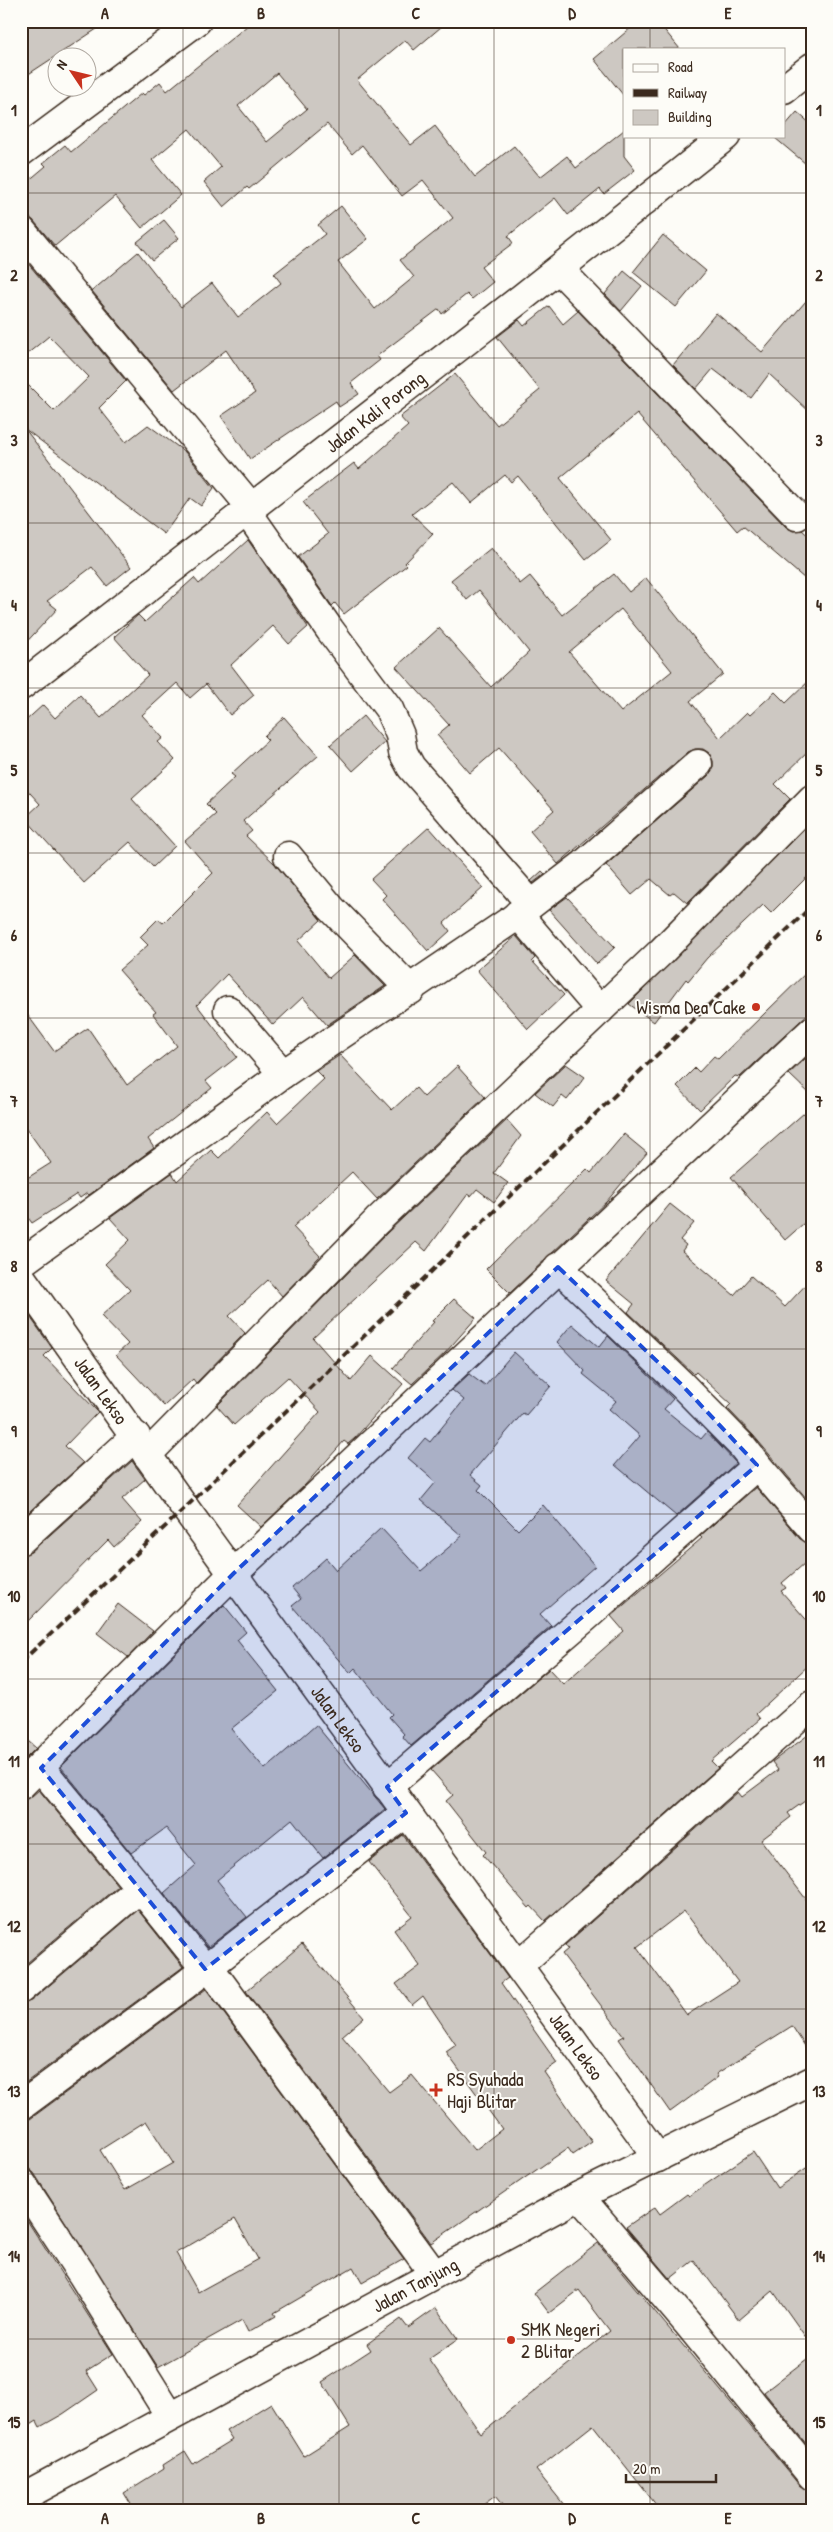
<svg xmlns="http://www.w3.org/2000/svg" width="833" height="2532" font-family="'Patrick Hand',sans-serif">
	<rect width="100%" height="100%" fill="#fdfcf7"/>
	<filter id="ink" filterUnits="userSpaceOnUse"><feTurbulence type="fractalNoise" baseFrequency=".02" numOctaves="2"/><feDisplacementMap in="SourceGraphic" scale="10" xChannelSelector="R" yChannelSelector="G"/><feConvolveMatrix kernelMatrix="1 2 1 2 8 2 1 2 1" color-interpolation-filters="sRGB"/></filter>
	<g filter="url(#ink)">
		<g fill="#cdc8c2" stroke="#3b2a1e" fill-rule="evenodd">
			<path d="M 21,21 L 109,21 L 21,79 Z"/>
			<path d="M 253,21 L 448,21 L 414,50 L 405,40 L 357,80 L 411,145 L 435,126 L 475,177 L 514,146 L 540,177 L 567,156 L 576,168 L 624,130 L 624,156 L 635,170 L 604,194 L 600,189 L 568,215 L 555,198 L 508,236 L 513,243 L 481,267 L 493,282 L 472,299 L 467,294 L 442,314 L 439,309 L 377,356 L 380,360 L 351,383 L 359,394 L 339,407 L 336,401 L 250,459 L 221,416 L 255,393 L 226,350 L 174,390 L 92,291 L 138,252 L 181,307 L 212,283 L 238,317 L 281,283 L 274,274 L 325,234 L 318,225 L 341,206 L 368,239 L 338,262 L 375,309 L 414,277 L 400,260 L 453,218 L 423,180 L 402,196 L 362,145 L 352,154 L 327,124 L 249,189 L 247,187 L 224,207 L 204,182 L 221,167 L 189,129 L 152,160 L 181,195 L 142,228 L 115,196 L 55,246 L 33,220 L 21,215 L 21,187 L 46,166 L 43,163 L 65,145 L 71,152 L 142,93 L 144,95 L 160,82 L 167,91 ZM 277,73 L 307,109 L 267,142 L 238,106 Z"/>
			<path d="M 639,21 L 657,21 L 680,49 L 624,49 L 624,96 L 594,59 Z"/>
			<path d="M 797,112 L 812,125 L 812,169 L 775,138 L 784,136 L 784,127 Z"/>
			<path d="M 164,220 L 179,238 L 152,260 L 137,242 Z"/>
			<path d="M 663,235 L 706,271 L 676,307 L 633,272 Z"/>
			<path d="M 21,255 L 126,381 L 99,408 L 126,442 L 148,425 L 185,452 L 214,488 L 201,506 L 190,498 L 164,534 L 25,429 L 131,567 L 107,586 L 92,567 L 47,601 L 57,609 L 21,648 L 21,378 L 54,411 L 89,377 L 49,336 L 21,359 Z"/>
			<path d="M 624,271 L 642,286 L 621,311 L 605,294 Z"/>
			<path d="M 812,294 L 812,414 L 769,374 L 751,398 L 713,369 L 696,389 L 673,365 L 716,313 L 762,352 Z"/>
			<path d="M 549,306 L 563,324 L 578,311 L 786,527 L 793,531 L 802,530 L 812,539 L 812,585 L 743,526 L 737,531 L 637,414 L 560,478 L 611,540 L 586,560 L 518,476 L 511,482 L 505,475 L 471,503 L 453,482 L 412,514 L 433,534 L 405,563 L 407,565 L 344,614 L 335,603 L 332,606 L 298,557 L 328,534 L 303,502 L 354,463 L 359,469 L 408,426 L 400,417 L 455,374 L 497,425 L 540,390 L 497,337 L 519,320 L 524,326 Z"/>
			<path d="M 248,540 L 308,627 L 289,644 L 273,626 L 231,665 L 254,695 L 230,715 L 206,684 L 190,698 L 177,683 L 142,715 L 163,738 L 158,742 L 175,760 L 132,799 L 175,846 L 153,867 L 130,842 L 84,883 L 25,818 L 40,804 L 21,783 L 21,725 L 43,705 L 55,718 L 80,695 L 101,718 L 148,675 L 114,637 L 138,615 L 145,622 L 194,578 L 199,584 Z"/>
			<path d="M 491,548 L 520,584 L 530,576 L 562,615 L 614,574 L 629,592 L 646,578 L 723,674 L 690,701 L 720,738 L 747,712 L 750,715 L 775,692 L 786,703 L 812,678 L 812,748 L 775,784 L 790,799 L 687,903 L 674,892 L 670,895 L 651,879 L 632,895 L 606,865 L 708,776 L 713,769 L 713,761 L 709,753 L 703,749 L 695,749 L 688,752 L 558,864 L 530,831 L 554,810 L 499,748 L 470,773 L 437,735 L 449,725 L 396,667 L 439,628 L 491,687 L 529,652 L 479,590 L 467,600 L 451,580 ZM 621,609 L 672,671 L 621,712 L 569,652 Z"/>
			<path d="M 363,716 L 385,742 L 353,771 L 330,745 Z"/>
			<path d="M 284,717 L 318,756 L 243,821 L 252,831 L 246,836 L 275,864 L 321,920 L 298,941 L 329,978 L 355,955 L 385,986 L 327,1025 L 303,997 L 273,1025 L 227,974 L 197,1005 L 237,1057 L 206,1081 L 212,1088 L 148,1139 L 154,1148 L 89,1195 L 87,1193 L 80,1198 L 77,1194 L 32,1223 L 21,1208 L 21,1182 L 51,1163 L 21,1121 L 21,1006 L 54,1051 L 88,1028 L 127,1085 L 177,1046 L 153,1014 L 156,1012 L 119,970 L 148,945 L 140,937 L 158,919 L 163,923 L 213,873 L 185,841 L 216,814 L 206,804 L 235,777 L 231,774 L 268,740 L 264,736 Z"/>
			<path d="M 811,822 L 812,872 L 771,913 L 763,905 L 707,958 L 688,981 L 686,979 L 654,1022 L 629,1004 Z"/>
			<path d="M 429,827 L 483,888 L 444,923 L 450,931 L 428,951 L 382,899 L 386,895 L 371,879 Z"/>
			<path d="M 542,871 L 545,874 L 533,883 L 531,881 Z"/>
			<path d="M 567,897 L 615,947 L 597,964 L 549,910 Z"/>
			<path d="M 516,936 L 535,958 L 532,961 L 564,995 L 528,1029 L 477,970 Z"/>
			<path d="M 812,967 L 812,1010 L 740,1077 L 735,1076 L 700,1110 L 677,1086 L 695,1068 L 699,1072 L 714,1056 L 718,1059 Z"/>
			<path d="M 340,1055 L 392,1110 L 416,1088 L 424,1097 L 457,1066 L 485,1097 L 377,1199 L 352,1172 L 293,1227 L 320,1256 L 282,1296 L 268,1280 L 229,1316 L 245,1333 L 196,1383 L 193,1379 L 164,1406 L 116,1355 L 128,1344 L 101,1316 L 130,1290 L 105,1264 L 130,1240 L 110,1218 L 172,1173 L 177,1181 L 211,1150 L 219,1158 L 267,1112 L 277,1123 L 324,1079 L 316,1071 Z"/>
			<path d="M 806,1058 L 812,1065 L 812,1096 L 789,1074 Z"/>
			<path d="M 566,1064 L 585,1077 L 567,1100 L 562,1096 L 553,1107 L 535,1093 Z"/>
			<path d="M 812,1106 L 812,1216 L 785,1240 L 731,1177 Z"/>
			<path d="M 507,1120 L 521,1136 L 494,1173 L 508,1183 L 494,1202 L 477,1189 L 471,1196 L 468,1194 L 426,1251 L 416,1242 L 313,1338 L 351,1381 L 372,1356 L 403,1384 L 355,1438 L 348,1444 L 344,1441 L 305,1485 L 261,1527 L 237,1505 L 320,1412 L 288,1377 L 234,1425 L 217,1406 L 388,1232 Z"/>
			<path d="M 624,1134 L 647,1153 L 607,1201 L 510,1293 L 486,1269 L 587,1169 L 591,1173 Z"/>
			<path d="M 670,1204 L 694,1223 L 680,1240 L 686,1245 L 682,1251 L 734,1295 L 751,1276 L 785,1307 L 812,1278 L 812,1494 L 807,1499 L 753,1435 L 727,1408 L 731,1404 L 696,1372 L 694,1374 L 628,1312 L 634,1304 L 606,1281 Z"/>
			<path d="M 454,1299 L 476,1318 L 445,1353 L 412,1384 L 393,1368 L 434,1322 L 432,1321 Z"/>
			<path d="M 21,1304 L 52,1348 L 44,1356 L 98,1412 L 65,1446 L 83,1463 L 21,1519 Z"/>
			<path d="M 572,1324 L 599,1347 L 608,1336 L 673,1399 L 664,1409 L 701,1439 L 707,1432 L 736,1463 L 676,1516 L 615,1465 L 640,1436 L 609,1409 L 616,1401 L 583,1374 L 585,1371 L 557,1342 Z"/>
			<path d="M 514,1352 L 551,1386 L 526,1415 L 523,1413 L 470,1475 L 482,1485 L 478,1490 L 518,1530 L 543,1505 L 595,1566 L 540,1614 L 551,1626 L 411,1746 L 402,1736 L 404,1734 L 389,1717 L 392,1714 L 355,1668 L 350,1673 L 292,1606 L 301,1599 L 292,1588 L 326,1558 L 336,1570 L 381,1528 L 421,1571 L 462,1536 L 421,1500 L 436,1482 L 408,1458 L 425,1438 L 430,1442 L 464,1400 L 452,1390 L 469,1374 L 485,1386 Z"/>
			<path d="M 132,1461 L 145,1479 L 122,1499 L 142,1522 L 114,1547 L 108,1540 L 21,1628 L 21,1555 L 31,1552 Z"/>
			<path d="M 756,1487 L 800,1539 L 812,1544 L 812,1557 L 782,1583 L 786,1588 L 781,1591 L 812,1626 L 812,1662 L 756,1714 L 760,1719 L 711,1761 L 718,1768 L 545,1921 L 531,1906 L 529,1908 L 483,1855 L 486,1852 L 446,1801 L 453,1795 L 431,1770 L 549,1669 L 563,1684 L 624,1631 L 611,1616 L 702,1538 L 700,1536 Z"/>
			<path d="M 118,1604 L 153,1631 L 128,1657 L 97,1633 Z"/>
			<path d="M 224,1605 L 246,1632 L 237,1640 L 278,1691 L 231,1729 L 265,1769 L 316,1725 L 385,1809 L 323,1858 L 292,1819 L 217,1880 L 247,1917 L 208,1947 L 164,1893 L 196,1865 L 166,1828 L 131,1853 L 61,1767 Z"/>
			<path d="M 812,1732 L 812,1796 L 788,1813 L 791,1817 L 761,1840 L 812,1907 L 812,2057 L 792,2026 L 716,2074 L 718,2077 L 670,2112 L 619,2039 L 624,2036 L 562,1954 L 568,1949 L 565,1945 L 738,1792 L 742,1797 L 778,1770 L 772,1762 ZM 684,1911 L 738,1982 L 687,2015 L 637,1947 Z"/>
			<path d="M 21,1735 L 36,1748 L 21,1763 Z"/>
			<path d="M 39,1790 L 118,1886 L 21,1968 L 21,1800 L 32,1796 Z"/>
			<path d="M 403,1835 L 508,1978 L 501,1983 L 557,2063 L 544,2072 L 592,2142 L 573,2155 L 568,2148 L 431,2243 L 246,1991 L 302,1944 L 364,2017 L 342,2036 L 389,2092 L 412,2075 L 475,2150 L 502,2129 L 446,2052 L 456,2045 L 423,1996 L 412,2005 L 396,1984 L 420,1966 L 394,1930 L 412,1916 L 369,1862 Z"/>
			<path d="M 138,1910 L 183,1967 L 21,2086 L 21,2004 L 31,2001 Z"/>
			<path d="M 206,1989 L 404,2259 L 362,2283 L 353,2267 L 274,2313 L 276,2316 L 248,2332 L 242,2320 L 158,2367 L 34,2173 L 28,2168 L 21,2167 L 21,2121 L 30,2119 ZM 146,2121 L 173,2163 L 125,2190 L 100,2150 ZM 235,2219 L 258,2259 L 198,2292 L 176,2253 Z"/>
			<path d="M 753,2152 L 777,2188 L 812,2164 L 812,2346 L 773,2291 L 739,2320 L 694,2260 L 670,2279 L 626,2227 L 655,2207 L 660,2214 L 687,2194 L 689,2196 Z"/>
			<path d="M 21,2211 L 113,2354 L 86,2371 L 98,2390 L 63,2414 L 40,2427 L 37,2421 L 21,2431 Z"/>
			<path d="M 598,2243 L 800,2486 L 812,2491 L 812,2511 L 661,2511 L 593,2425 L 536,2470 L 569,2511 L 507,2511 L 495,2496 L 475,2511 L 135,2511 L 124,2493 L 164,2468 L 163,2465 L 185,2451 L 193,2464 L 232,2440 L 226,2431 L 271,2403 L 304,2456 L 350,2427 L 322,2382 L 371,2350 L 367,2344 L 401,2319 L 408,2328 L 436,2308 L 458,2339 L 429,2359 L 481,2434 L 610,2331 L 579,2290 L 549,2313 L 534,2293 Z"/>
			<path d="M 812,2355 L 812,2451 L 764,2392 Z"/>
		</g>
		<g fill="none" stroke-linecap="round" stroke-linejoin="round">
			<defs>
				<g id="minor">
					<path d="M 784,89 L 812,67"/>
					<path d="M 21,152 L 197,21"/>
					<path d="M 21,230 L 251,507"/>
					<path d="M 559,269 L 797,516"/>
					<path d="M 246,510 L 330,630 L 389,709 L 400,735 L 403,752 L 411,767 L 531,904"/>
					<path id="s1" d="M 21,686 L 523,297 L 726,136"/>
					<path d="M 288,856 L 331,908 L 411,990"/>
					<path d="M 518,914 L 600,1010"/>
					<path d="M 228,1010 L 283,1074"/>
					<path d="M 21,1263 L 283,1074 L 511,920 L 584,864 L 698,764"/>
					<path d="M 558,1267 L 681,1384 L 742,1446 L 757,1465"/>
					<path id="s2" d="M 21,1277 L 185,1508 L 658,2158"/>
					<path d="M 147,1455 L 377,1221 L 661,952 L 812,799"/>
					<path d="M 21,1540 L 136,1436"/>
					<path d="M 21,1785 L 234,1573 L 812,1031"/>
					<path d="M 387,1787 L 585,1618 L 757,1465 L 812,1529"/>
					<path d="M 140,1888 L 205,1969"/>
					<path d="M 519,1965 L 812,1705"/>
					<path d="M 209,1967 L 434,2274"/>
					<path d="M 21,1989 L 140,1888 L 41,1768"/>
					<path d="M 21,2106 L 185,1985 L 406,1813"/>
					<path d="M 21,2182 L 83,2276 L 170,2416"/>
					<path d="M 579,2196 L 688,2324 L 812,2476"/>
				</g>
				<g id="major">
					<path id="s3" d="M 21,2498 L 579,2196 L 812,2081"/>
				</g>
			</defs>
			<use href="#minor" stroke="#3b2a1e" stroke-width="31"/>
			<use href="#major" stroke="#3b2a1e" stroke-width="31"/>
			<use href="#minor" stroke="#fdfcf7" stroke-width="28"/>
			<use href="#major" stroke="#fdfcf7" stroke-width="28"/>
			<path stroke="#3b2a1e" stroke-width="4" stroke-dasharray="8 4" stroke-linecap="butt" d="M 21,1662 L 185,1508 L 812,906"/>
		</g>
	</g>
	<path fill="#1d4ed8" fill-opacity="0.2" stroke="#1d4ed8" stroke-width="4" stroke-dasharray="10 6" stroke-linejoin="round" d="M 558,1267 L 681,1384 L 757,1465 L 387,1787 L 406,1813 L 205,1969 L 41,1768 L 234,1573 Z"/>
	<path fill="none" stroke="#3b2a1e" stroke-width="1" stroke-opacity="0.55" d="M 183,21 L 183,2511M 339,21 L 339,2511M 494,21 L 494,2511M 650,21 L 650,49M 650,136 L 650,2511M 21,193 L 812,193M 21,358 L 812,358M 21,523 L 812,523M 21,688 L 812,688M 21,853 L 812,853M 21,1018 L 812,1018M 21,1183 L 812,1183M 21,1349 L 812,1349M 21,1514 L 812,1514M 21,1679 L 812,1679M 21,1844 L 812,1844M 21,2009 L 812,2009M 21,2174 L 812,2174M 21,2339 L 812,2339"/>
	<g fill="#c8321e" stroke="#fdfcf7" stroke-width="2">
		<circle cx="756" cy="1007" r="5"/>
		<path d="M433.5 2082.5h5v5h5v5h-5v5h-5v-5h-5v-5h5z"/>
		<circle cx="511" cy="2340" r="5"/>
	</g>
	<g text-anchor="middle" dominant-baseline="central" stroke-width="4" stroke-linejoin="round" paint-order="stroke">
		<g font-size="19" fill="#3b2a1e" stroke="#fdfcf7">
			<text stroke="none"><textPath href="#s1" startOffset="448">Jalan Kali Porong</textPath></text>
			<text stroke="none"><textPath href="#s2" startOffset="139">Jalan Lekso</textPath></text>
			<text stroke="none"><textPath href="#s2" startOffset="544">Jalan Lekso</textPath></text>
			<text stroke="none"><textPath href="#s2" startOffset="949">Jalan Lekso</textPath></text>
			<text stroke="none"><textPath href="#s3" startOffset="448">Jalan Tanjung</textPath></text>
		</g>
		<g font-size="19" fill="#3b2a1e" stroke="#fdfcf7" text-anchor="start">
			<text x="746" y="1007" text-anchor="end">Wisma Dea Cake</text>
			<text x="447" y="2079">RS Syuhada<tspan x="447" dy="22">Haji Blitar</tspan></text>
			<text x="521" y="2329">SMK Negeri<tspan x="521" dy="22">2 Blitar</tspan></text>
		</g>
	</g>
	<rect width="833" height="2532" fill="none" stroke="#fdfcf7" stroke-width="55"/>
	<rect x="623" y="48" width="162" height="90" fill="#fdfcf7" stroke="#afa8a0"/>
	<rect x="633" y="64" width="25" height="8" fill="#fdfcf7" stroke="#afa8a0"/>
	<text x="668" y="72" font-size="15" fill="#3b2a1e">Road</text>
	<rect x="633" y="89" width="25" height="8" fill="#3b2a1e" stroke="#afa8a0"/>
	<text x="668" y="98" font-size="15" fill="#3b2a1e">Railway</text>
	<rect x="633" y="110" width="25" height="15" fill="#cdc8c2" stroke="#afa8a0"/>
	<text x="668" y="122" font-size="15" fill="#3b2a1e">Building</text>
	<g transform="translate(72 72) rotate(305)"><circle r="24" fill="#fdfcf7" stroke="#afa8a0"/>
	<path d="M0-4L9 19L0 12L-9 19Z" fill="#c8321e"/>
	<text y="-8" font-size="14" font-weight="bold" text-anchor="middle" fill="#3b2a1e">N</text>
	</g>
	<path d="M626 2474v8h90v-8" fill="none" stroke="#3b2a1e" stroke-width="2.5"/>
	<text x="633" y="2474" font-size="15" fill="#3b2a1e" stroke="#fdfcf7" stroke-width="4" paint-order="stroke">20 m</text>
	<rect x="28" y="28" width="778" height="2476" fill="none" stroke="#3b2a1e" stroke-width="2"/>
	<g font-size="16" text-anchor="middle" font-weight="bold" fill="#3b2a1e">
		<text x="105" y="19">A</text>
		<text x="261" y="19">B</text>
		<text x="416" y="19">C</text>
		<text x="572" y="19">D</text>
		<text x="728" y="19">E</text>
		<text x="14" y="116">1</text>
		<text x="819" y="116">1</text>
		<text x="14" y="281">2</text>
		<text x="819" y="281">2</text>
		<text x="14" y="446">3</text>
		<text x="819" y="446">3</text>
		<text x="14" y="611">4</text>
		<text x="819" y="611">4</text>
		<text x="14" y="776">5</text>
		<text x="819" y="776">5</text>
		<text x="14" y="941">6</text>
		<text x="819" y="941">6</text>
		<text x="14" y="1107">7</text>
		<text x="819" y="1107">7</text>
		<text x="14" y="1272">8</text>
		<text x="819" y="1272">8</text>
		<text x="14" y="1437">9</text>
		<text x="819" y="1437">9</text>
		<text x="14" y="1602">10</text>
		<text x="819" y="1602">10</text>
		<text x="14" y="1767">11</text>
		<text x="819" y="1767">11</text>
		<text x="14" y="1932">12</text>
		<text x="819" y="1932">12</text>
		<text x="14" y="2097">13</text>
		<text x="819" y="2097">13</text>
		<text x="14" y="2262">14</text>
		<text x="819" y="2262">14</text>
		<text x="14" y="2428">15</text>
		<text x="819" y="2428">15</text>
		<text x="105" y="2524">A</text>
		<text x="261" y="2524">B</text>
		<text x="416" y="2524">C</text>
		<text x="572" y="2524">D</text>
		<text x="728" y="2524">E</text>
	</g>
</svg>
